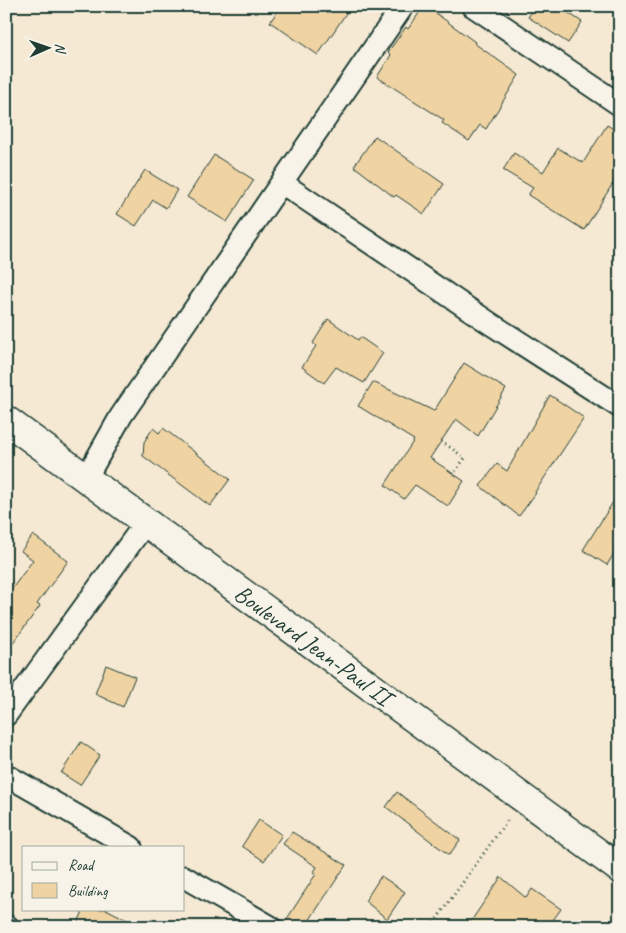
<svg xmlns="http://www.w3.org/2000/svg" width="626" height="933" font-family="Caveat,sans-serif">
	<rect width="100%" height="100%" fill="#f5e9d3"/>
	<filter id="ink" filterUnits="userSpaceOnUse"><feTurbulence type="fractalNoise" baseFrequency=".02" numOctaves="2"/><feDisplacementMap in="SourceGraphic" scale="10" xChannelSelector="R" yChannelSelector="G"/><feConvolveMatrix kernelMatrix="1 2 1 2 8 2 1 2 1" color-interpolation-filters="sRGB"/></filter>
	<g filter="url(#ink)">
		<g fill="#efd3a3" stroke="#1f3d34">
			<path d="M 281,6 L 351,6 L 318,55 L 270,22 Z"/>
			<path d="M 424,6 L 426,6 L 475,42 L 474,43 L 519,75 L 486,129 L 480,125 L 469,141 L 442,123 L 444,120 L 377,77 L 391,55 L 388,52 L 406,27 L 408,29 Z"/>
			<path d="M 536,6 L 558,6 L 582,22 L 568,43 L 528,17 Z"/>
			<path d="M 607,125 L 620,133 L 620,172 L 584,230 L 528,195 L 533,188 L 503,170 L 514,153 L 543,172 L 558,148 L 583,163 Z"/>
			<path d="M 375,136 L 444,184 L 424,214 L 396,195 L 394,197 L 354,166 Z"/>
			<path d="M 214,155 L 254,180 L 227,222 L 187,197 Z"/>
			<path d="M 145,170 L 177,190 L 166,208 L 153,200 L 136,226 L 117,214 Z"/>
			<path d="M 328,319 L 358,340 L 360,337 L 383,353 L 364,383 L 336,367 L 324,383 L 302,367 L 316,346 L 313,343 Z"/>
			<path d="M 464,363 L 506,389 L 478,436 L 456,419 L 430,458 L 464,481 L 448,506 L 415,485 L 404,499 L 385,485 L 414,440 L 358,406 L 373,382 L 434,411 Z"/>
			<path d="M 550,395 L 584,418 L 535,492 L 536,493 L 519,516 L 480,486 L 497,464 L 507,471 Z"/>
			<path d="M 153,428 L 159,433 L 163,428 L 230,479 L 210,506 L 143,456 L 144,442 Z"/>
			<path d="M 620,491 L 620,544 L 607,565 L 583,550 Z"/>
			<path d="M 33,535 L 68,561 L 37,604 L 40,606 L 6,652 L 6,597 L 33,560 L 21,551 Z"/>
			<path d="M 106,665 L 135,677 L 123,707 L 95,694 Z"/>
			<path d="M 81,742 L 100,755 L 80,785 L 61,773 Z"/>
			<path d="M 397,792 L 460,840 L 449,855 L 386,807 Z"/>
			<path d="M 259,820 L 282,835 L 264,861 L 242,846 Z"/>
			<path d="M 292,832 L 346,865 L 305,927 L 283,927 L 283,925 L 316,874 L 313,873 L 317,867 L 283,844 Z"/>
			<path d="M 381,876 L 405,892 L 387,919 L 365,901 Z"/>
			<path d="M 501,877 L 526,898 L 532,889 L 561,909 L 548,927 L 467,927 Z"/>
			<path d="M 84,909 L 106,909 L 141,927 L 76,927 Z"/>
		</g>
		<g fill="none" stroke-linecap="round" stroke-linejoin="round">
			<defs>
				<g id="minor">
					<path d="M 473,6 L 620,105"/>
					<path d="M 282,183 L 491,324 L 620,407"/>
					<path d="M 86,478 L 121,416 L 403,6"/>
					<path d="M 6,715 L 146,522"/>
					<path d="M 6,775 L 131,847"/>
					<path d="M 184,877 L 271,927"/>
					<path d="M 6,926 L 8,927"/>
				</g>
				<path id="secondary" d="M 6,420 L 620,869"/>
			</defs>
			<use href="#minor" stroke="#1f3d34" stroke-width="25"/>
			<use href="#secondary" stroke="#1f3d34" stroke-width="31"/>
			<g stroke="#1f3d34" stroke-width="3" stroke-dasharray="1 4" stroke-linecap="butt">
				<path d="M 441,441 L 465,458 L 454,473"/>
				<path d="M 431,927 L 509,818"/>
			</g>
			<use href="#minor" stroke="#f7f3e8" stroke-width="21"/>
			<use href="#secondary" stroke="#f7f3e8" stroke-width="28"/>
		</g>
	</g>
	<g text-anchor="middle" dominant-baseline="central" stroke-width="4" stroke-linejoin="round" paint-order="stroke">
		<g font-size="24" fill="#1f3d34" stroke="#f7f3e8">
			<text transform="translate(313 645) rotate(36)">Boulevard Jean-Paul II</text>
		</g>
	</g>
	<rect width="626" height="933" fill="none" stroke="#f7f3e8" stroke-width="25"/>
	<rect x="12" y="12" width="601" height="908" fill="none" stroke="#1f3d34" stroke-width="2" filter="url(#ink)"/>
	<rect x="22" y="846" width="162" height="65" fill="#f7f3e8" stroke="#a1aaa0"/>
	<rect x="32" y="862" width="25" height="8" fill="#f7f3e8" stroke="#a1aaa0"/>
	<text x="68" y="870" font-size="15" fill="#1f3d34">Road</text>
	<rect x="32" y="883" width="25" height="15" fill="#efd3a3" stroke="#a1aaa0"/>
	<text x="68" y="896" font-size="15" fill="#1f3d34">Building</text>
	<g transform="translate(48 48) rotate(88)" stroke="#f7f3e8" stroke-width="4" paint-order="stroke">
	<path d="M0-4L9 19L0 12L-9 19Z" fill="#1f3d34"/>
	<text y="-8" font-size="14" font-weight="bold" text-anchor="middle" fill="#1f3d34">N</text>
	</g>
</svg>
